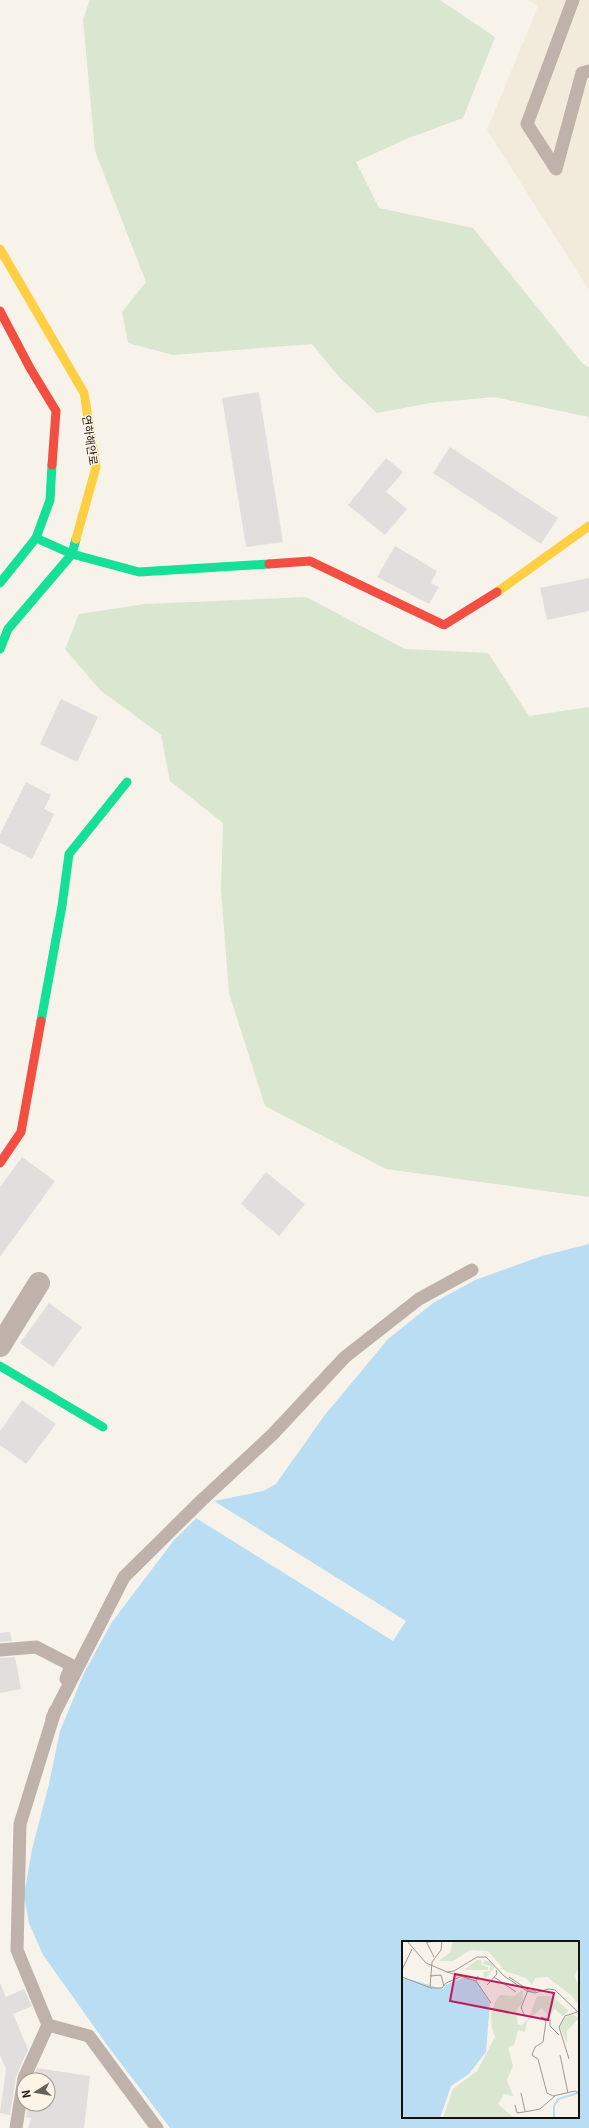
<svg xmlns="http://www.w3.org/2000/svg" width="589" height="2128" font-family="Georgia,'Noto Sans KR',serif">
	<rect width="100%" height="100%" fill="#f7f3eb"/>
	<path fill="#f2ebdb" d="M 527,0 L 589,0 L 589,290 L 487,130 L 538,6 Z"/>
	<g fill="#d9e6d0">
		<path d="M 90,0 L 440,0 L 495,37 L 463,118 L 406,139 L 356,162 L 379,208 L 473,228 L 583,364 L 589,367 L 589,417 L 494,397 L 430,403 L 377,413 L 339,377 L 312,344 L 173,355 L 128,343 L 122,312 L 146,282 L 95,151 L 83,19 Z"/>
		<path d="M 306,597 L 405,649 L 488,653 L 529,716 L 589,707 L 589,1197 L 386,1169 L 265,1106 L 229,993 L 221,890 L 223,823 L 170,781 L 161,735 L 100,690 L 65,649 L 79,614 L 145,604 Z"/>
	</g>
	<path fill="#b9def4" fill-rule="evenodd" d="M 589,1244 L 589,2128 L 170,2128 L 109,2048 L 43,1955 L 29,1923 L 24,1896 L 32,1849 L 49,1784 L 60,1731 L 84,1673 L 112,1622 L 174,1540 L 214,1501 L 263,1491 L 276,1484 L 324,1416 L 388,1339 L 433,1303 L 475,1280 L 542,1256 ZM 403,1942 L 578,1942 L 578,2117 L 403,2117 Z"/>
	<g fill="#f7f3eb">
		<path d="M 214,1501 L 406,1621 L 393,1641 L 196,1518 Z"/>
		<path d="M 43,1955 L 109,2048 L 170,2128 L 168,2128 L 107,2049 L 68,1995 L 44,1959 Z"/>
	</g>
	<g fill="#e2dedd">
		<path d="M 259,392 L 283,542 L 246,547 L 222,398 Z"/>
		<path d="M 450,447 L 558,518 L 541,544 L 433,473 Z"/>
		<path d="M 386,458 L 403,472 L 386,492 L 407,509 L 385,535 L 348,505 Z"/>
		<path d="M 395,546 L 437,571 L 431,583 L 439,587 L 429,604 L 377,577 Z"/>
		<path d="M 589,578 L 589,611 L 547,620 L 540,588 Z"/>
		<path d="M 61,699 L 98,717 L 77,762 L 40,744 Z"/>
		<path d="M 26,782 L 51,795 L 44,809 L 54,814 L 32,859 L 0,843 L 0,834 Z"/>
		<path d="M 22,1157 L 55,1181 L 0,1257 L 0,1187 Z"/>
		<path d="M 266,1172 L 305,1204 L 279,1236 L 241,1204 Z"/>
		<path d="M 49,1303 L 82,1327 L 53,1367 L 20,1343 Z"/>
		<path d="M 22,1400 L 56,1424 L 26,1464 L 0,1445 L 0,1431 Z"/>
		<path d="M 10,1632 L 12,1641 L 0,1642 L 0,1633 Z"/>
		<path d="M 15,1657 L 21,1689 L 0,1693 L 0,1658 Z"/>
		<path d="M 0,1983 L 6,1997 L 24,1989 L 32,2006 L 13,2014 L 28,2049 L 16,2077 L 10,2115 L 0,2113 L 6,2069 L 0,2055 Z"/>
		<path d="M 37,2068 L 90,2076 L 84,2128 L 28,2128 L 31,2118 L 26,2117 L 28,2104 L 48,2104 L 48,2080 L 32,2080 Z"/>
	</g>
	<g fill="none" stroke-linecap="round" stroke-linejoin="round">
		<g stroke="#beb2aa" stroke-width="13">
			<path d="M 573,0 L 527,124 L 556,169 L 582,73 L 589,71"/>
			<path d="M 0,1650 L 36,1647 L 71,1665 L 66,1679"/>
			<path d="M 52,1718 L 124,1577 L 202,1500 L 272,1435 L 345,1357 L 419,1299 L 472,1270"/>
			<path d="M 48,2025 L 89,2036 L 157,2128"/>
			<path d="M 16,2128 L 24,2078 L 48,2025 L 17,1950 L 20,1824 L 55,1711"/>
		</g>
		<path stroke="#beb2aa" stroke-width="22" d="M 0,1346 L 39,1283"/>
		<g stroke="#16e098" stroke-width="9">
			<path d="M 36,538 L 72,554 L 139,572 L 269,564"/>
			<path d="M 0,583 L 36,538 L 50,500 L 52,465"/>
			<path d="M 0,649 L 8,629 L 72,554 L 76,539"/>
			<path d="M 41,1021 L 62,906 L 69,854 L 127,782"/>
			<path d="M 0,1366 L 103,1427"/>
		</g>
		<g stroke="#ffcf43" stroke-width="9">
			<path d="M 0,249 L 84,393 L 96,467 L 76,539"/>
			<path d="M 497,592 L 589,526"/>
		</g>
		<g stroke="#f24e42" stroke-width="9">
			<path d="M 0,311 L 30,368 L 56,411 L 52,465"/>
			<path d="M 269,564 L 310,561 L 444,625 L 497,592"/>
			<path d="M 0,1163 L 21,1132 L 41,1021"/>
		</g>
	</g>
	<g text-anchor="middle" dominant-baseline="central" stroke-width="3" stroke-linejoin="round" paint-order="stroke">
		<g font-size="11" fill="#15120d" stroke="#fcf4e6">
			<text transform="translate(91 440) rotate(82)">연하해안로</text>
		</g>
	</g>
	<g transform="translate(402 1941)">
		<rect width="177" height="177" fill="#f7f3eb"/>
		<path d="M 51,0 L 177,0 L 177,25 L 173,35 L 177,47 L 177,64 L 169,54 L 145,36 L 133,37 L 130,44 L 124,37 L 103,30 L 86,10 L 68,9 L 51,20 L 36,20 L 48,12 ZM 75,19 L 79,19 L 80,24 L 86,26 L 86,29 L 62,29 ZM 83,19 L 90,22 L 92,27 L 83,38 L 81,31 L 88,30 L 88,25 L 81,23 ZM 121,49 L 121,61 L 114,70 L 116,84 L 120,84 L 126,78 L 135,55 L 150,55 L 167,70 L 161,75 L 153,68 L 146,74 L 139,67 L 125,81 L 123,91 L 116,89 L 112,104 L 106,106 L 111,125 L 105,139 L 111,155 L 102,153 L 96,163 L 112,177 L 41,177 L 51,148 L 75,130 L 93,96 L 90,87 L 89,72 L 94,59 L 98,54 L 112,55 ZM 169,73 L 177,77 L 165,90 L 165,103 L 158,86 L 160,79 Z" fill="#d9e6d0"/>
		<path d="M 0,36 L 41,48 L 44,44 L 64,36 L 76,42 L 88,62 L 84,111 L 67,133 L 49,145 L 38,177 L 0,177 Z" fill="#b9def4"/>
		<path fill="none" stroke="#b9def4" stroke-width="2" d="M 152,177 L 152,165 L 156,158 L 176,152"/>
		<path fill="none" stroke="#9d9992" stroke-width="1" d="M 5,0 L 24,22 L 45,31 L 52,30 L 75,16 L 84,16 L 102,35 L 125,50 L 133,52 L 146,48 L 153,49 L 177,72M 24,0 L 32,16M 24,1 L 40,0M 0,29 L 10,8M 45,31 L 74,40 L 76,35M 28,35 L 39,34 L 42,45M 0,36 L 29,47 L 40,47 L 44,42 L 58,36M 92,36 L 114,51M 107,36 L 128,50 L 134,50M 74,40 L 89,62M 85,44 L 95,33 L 94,29M 28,46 L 30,21 L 39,9 L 40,0M 123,75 L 119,67 L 126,49M 157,94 L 148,85 L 148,79 L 139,76 L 144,80 L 141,101 L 133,106 L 130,114 L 136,118 L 145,152 L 151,155 L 173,150 L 177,152M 158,114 L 166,152M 167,118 L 157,86 L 163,75 L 175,71M 119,152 L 123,170M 113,164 L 115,172 L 128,170 L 138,168 L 153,155"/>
		<path fill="#c2185b" fill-opacity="0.15" stroke="#c2185b" stroke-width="2" d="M 53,33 L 152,52 L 146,79 L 48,60 Z"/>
		<rect width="177" height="177" fill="none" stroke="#15120d" stroke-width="2"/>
	</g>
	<g transform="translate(36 2092) rotate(259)"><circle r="19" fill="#fcf4e6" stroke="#a09a8f"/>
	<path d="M0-3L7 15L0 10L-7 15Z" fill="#64615b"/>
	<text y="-6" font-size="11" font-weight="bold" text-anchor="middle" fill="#15120d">N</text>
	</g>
</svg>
